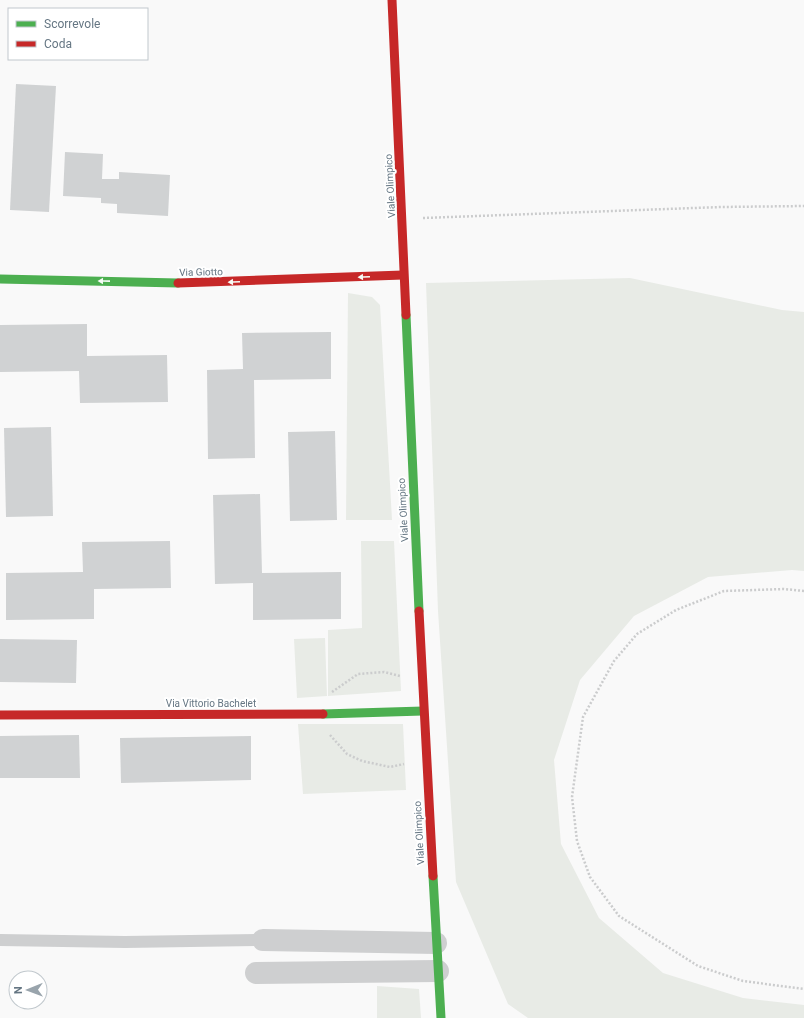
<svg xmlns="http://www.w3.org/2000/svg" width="804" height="1018" font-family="Roboto,sans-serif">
	<rect width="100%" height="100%" fill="#f9f9f9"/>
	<g fill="#e8ebe6">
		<path d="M 630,278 L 782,310 L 804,312 L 804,571 L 792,570 L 708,577 L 634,616 L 580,680 L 554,760 L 561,844 L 599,918 L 663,973 L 743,998 L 804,1005 L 804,1018 L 528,1018 L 508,1004 L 456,882 L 438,611 L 426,283 Z"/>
		<path d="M 348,293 L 372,297 L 380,305 L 392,520 L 346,520 Z"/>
		<path d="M 361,541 L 394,541 L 401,691 L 328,696 L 328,630 L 362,628 Z"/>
		<path d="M 325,638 L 327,696 L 297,698 L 294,639 Z"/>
		<path d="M 298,724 L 403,724 L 406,790 L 303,794 Z"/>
		<path d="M 377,986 L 419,989 L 421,1018 L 377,1018 Z"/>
	</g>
	<g fill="#d0d2d3">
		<path d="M 16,84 L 56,86 L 49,212 L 10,210 Z"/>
		<path d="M 65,152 L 103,154 L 102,179 L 119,179 L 119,172 L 170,175 L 168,216 L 117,213 L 117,204 L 101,203 L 101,198 L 63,196 Z"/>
		<path d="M 87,324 L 87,356 L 167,355 L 168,402 L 80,403 L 79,371 L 0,372 L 0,325 Z"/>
		<path d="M 331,332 L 331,379 L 254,380 L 255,458 L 208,459 L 207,370 L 243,369 L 242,333 Z"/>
		<path d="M 51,427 L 53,516 L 6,517 L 4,428 Z"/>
		<path d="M 335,431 L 337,520 L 290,521 L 288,432 Z"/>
		<path d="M 260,494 L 262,573 L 341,572 L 341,619 L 253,620 L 253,583 L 215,584 L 213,495 Z"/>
		<path d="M 170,541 L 171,588 L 94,589 L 94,619 L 6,620 L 6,573 L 83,572 L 82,542 Z"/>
		<path d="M 0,639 L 77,640 L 76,683 L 0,682 Z"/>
		<path d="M 79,735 L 80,778 L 0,778 L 0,736 Z"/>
		<path d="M 251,736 L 251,780 L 121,783 L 120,738 Z"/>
	</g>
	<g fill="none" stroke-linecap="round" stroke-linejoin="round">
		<g stroke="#cbcccd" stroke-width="2.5" stroke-dasharray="2 2" stroke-linecap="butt">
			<path d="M 423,218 L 721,207 L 804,206"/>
			<path d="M 804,591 L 784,589 L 724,591 L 676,610 L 637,634 L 614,661 L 583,717 L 572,797 L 577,841 L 590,877 L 619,916 L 698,966 L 743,981 L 804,989"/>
			<path d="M 332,692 L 358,674 L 384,672 L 400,676"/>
			<path d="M 330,735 L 347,754 L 362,761 L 390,767 L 404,764"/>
		</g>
		<path stroke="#cecfd0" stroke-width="12" d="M 0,940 L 125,942 L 263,940"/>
		<g stroke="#cecfd0" stroke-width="22">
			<path d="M 263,940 L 436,943"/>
			<path d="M 256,973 L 438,971"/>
		</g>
		<g stroke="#4caf50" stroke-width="9">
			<path d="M 0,279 L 178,283"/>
			<path d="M 406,315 L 419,611"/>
			<path d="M 323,714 L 423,711"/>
			<path d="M 433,876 L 441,1018"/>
		</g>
		<g stroke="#c62828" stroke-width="9">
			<path d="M 392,0 L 406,315"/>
			<path d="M 178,283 L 403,275"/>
			<path d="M 419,611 L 433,876"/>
			<path d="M 0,715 L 323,714"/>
		</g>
	</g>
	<defs><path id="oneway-solid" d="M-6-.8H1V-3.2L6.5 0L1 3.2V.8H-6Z"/></defs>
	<g fill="#f6fbf6">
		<use href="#oneway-solid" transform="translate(364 277) rotate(178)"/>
		<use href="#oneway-solid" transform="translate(104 281) rotate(-179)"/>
		<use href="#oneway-solid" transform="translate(234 282) rotate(178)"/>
	</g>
	<g text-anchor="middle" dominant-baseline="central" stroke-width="4" stroke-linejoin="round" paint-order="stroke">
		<g font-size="10" fill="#657683" stroke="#fff">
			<text transform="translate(390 186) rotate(-93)">Viale Olimpico</text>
			<text transform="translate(201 272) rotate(-1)">Via Giotto</text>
			<text transform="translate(403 510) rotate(-93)">Viale Olimpico</text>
			<text x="211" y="703">Via Vittorio Bachelet</text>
			<text transform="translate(419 833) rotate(-93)">Viale Olimpico</text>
		</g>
	</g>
	<rect x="8" y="8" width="140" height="52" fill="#ffffff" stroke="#c1c8cd"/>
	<rect x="16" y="21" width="20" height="6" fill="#4caf50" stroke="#c1c8cd"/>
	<text x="44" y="28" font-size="12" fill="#657683">Scorrevole</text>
	<rect x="16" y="41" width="20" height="6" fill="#c62828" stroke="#c1c8cd"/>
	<text x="44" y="48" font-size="12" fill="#657683">Coda</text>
	<g transform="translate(28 990) rotate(269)"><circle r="19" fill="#ffffff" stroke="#c1c8cd"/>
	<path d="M0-3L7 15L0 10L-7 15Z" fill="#99a4ac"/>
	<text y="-6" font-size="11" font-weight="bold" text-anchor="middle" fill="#657683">N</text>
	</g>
</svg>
